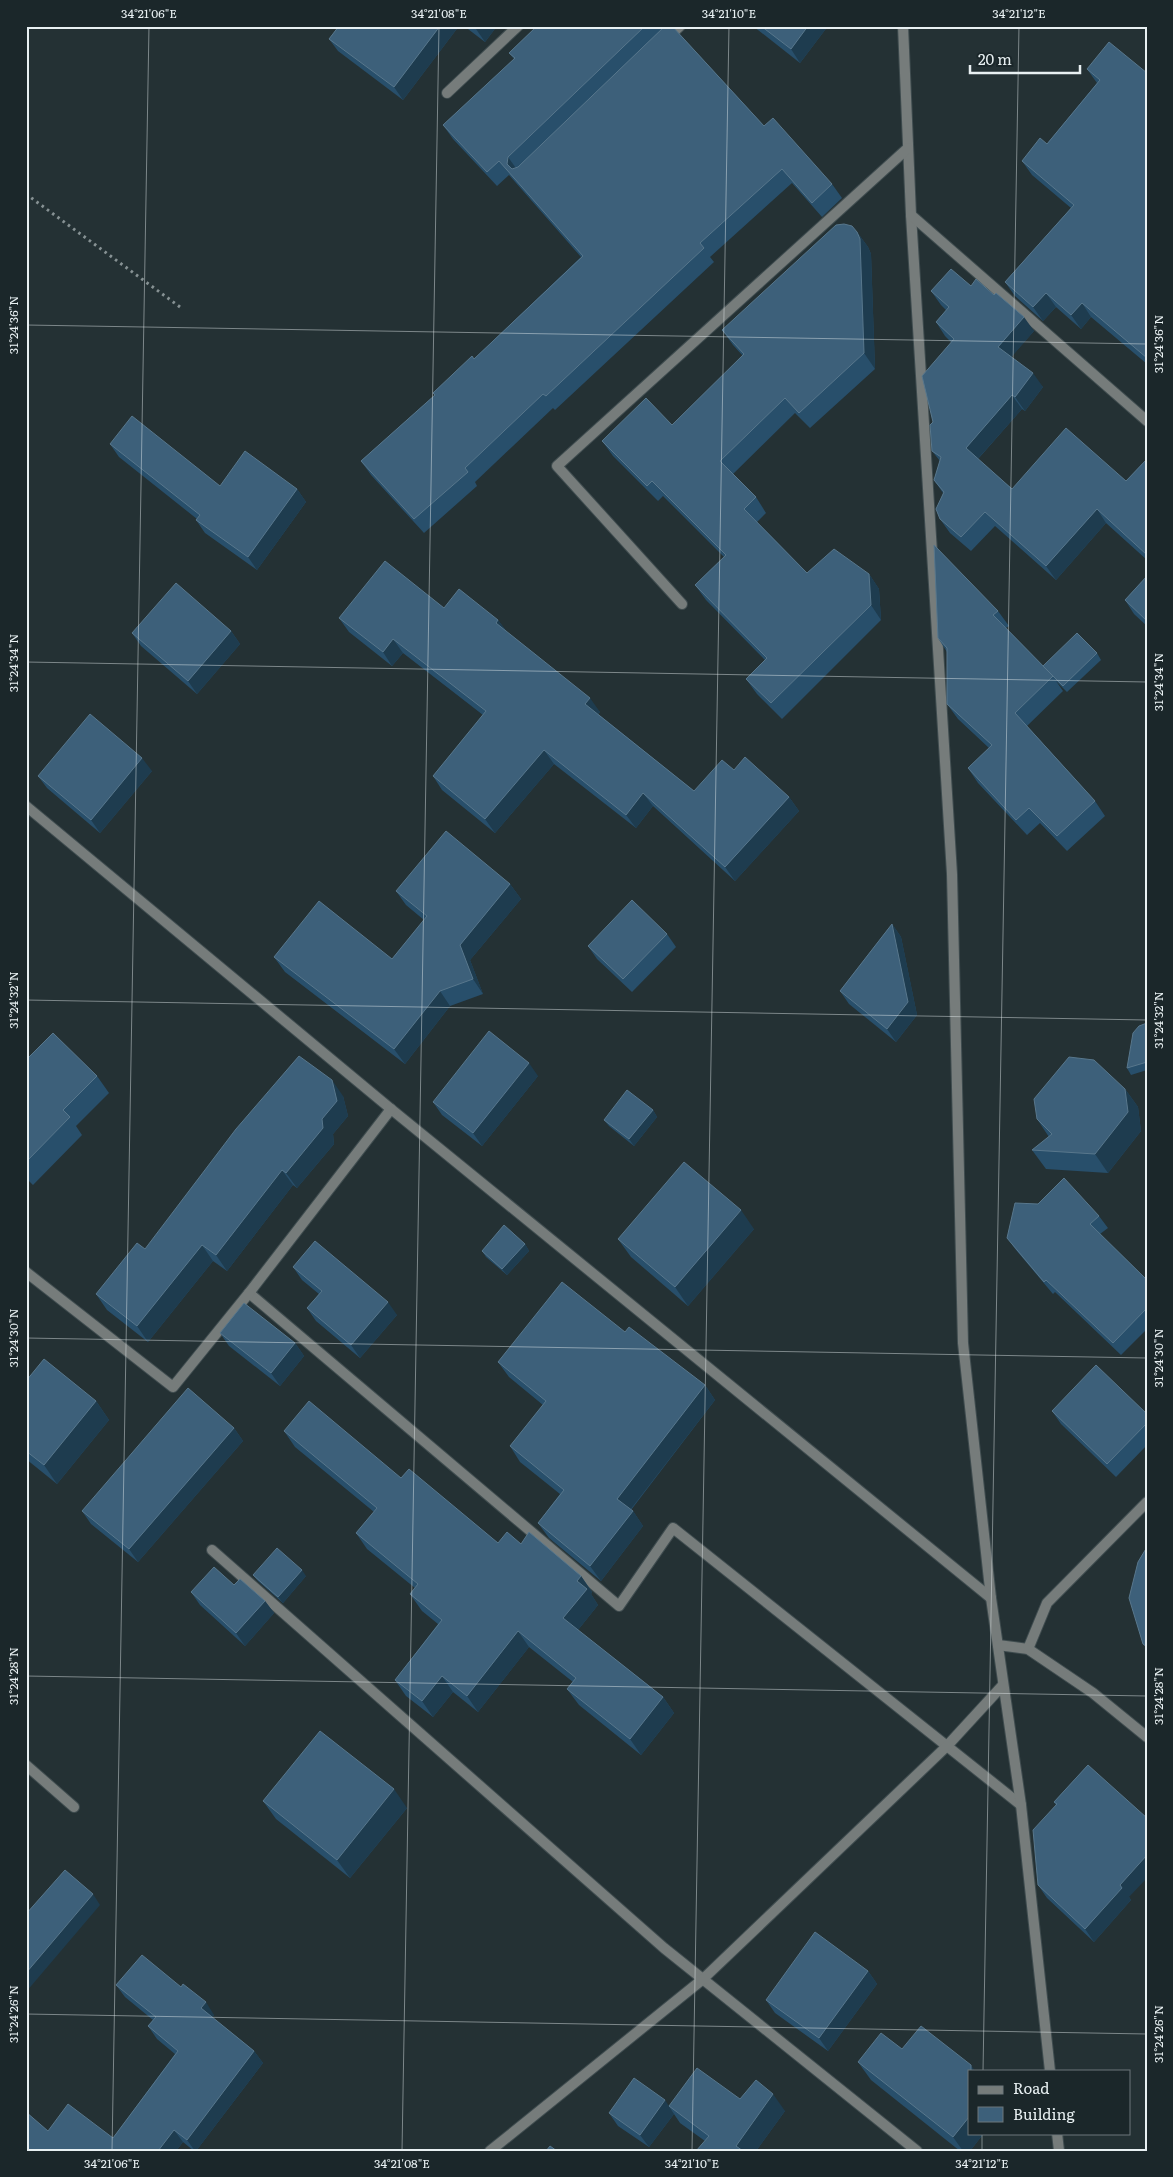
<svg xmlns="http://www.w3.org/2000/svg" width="1173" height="2177" font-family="Literata,serif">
	<rect width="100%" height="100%" fill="#243134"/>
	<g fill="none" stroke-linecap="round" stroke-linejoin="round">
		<defs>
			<g id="lane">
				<path d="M 447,93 L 518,26"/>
				<path d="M 249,1293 L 619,1606 L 673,1528 L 1021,1805"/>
			</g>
			<g id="street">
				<path d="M 903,26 L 911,215 L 952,874 L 963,1343 L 991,1598 L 1021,1805 L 1050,2071"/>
				<path d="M 666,39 L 680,26"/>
				<path d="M 911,215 L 1147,421"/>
				<path d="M 682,604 L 557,466 L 908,148"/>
				<path d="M 26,806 L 391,1109 L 991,1598"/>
				<path d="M 26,1272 L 173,1387 L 249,1293 L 391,1109"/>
				<path d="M 212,1550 L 664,1948 L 917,2151"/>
				<path d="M 998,1645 L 1028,1649 L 1093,1693 L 1147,1737"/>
				<path d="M 1028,1649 L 1047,1603 L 1147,1502"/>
				<path d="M 26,1765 L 74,1807"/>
				<path d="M 1057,2133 L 1059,2151"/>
				<path d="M 490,2151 L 703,1979 L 947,1746 L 1003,1685"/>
			</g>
		</defs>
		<use href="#lane" stroke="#3f4c4f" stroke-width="12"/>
		<use href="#street" stroke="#3f4c4f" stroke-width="12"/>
		<path stroke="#869193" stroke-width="3" stroke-dasharray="2.5 4" stroke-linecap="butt" d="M 26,194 L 180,307"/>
		<use href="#lane" stroke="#767c7b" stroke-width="10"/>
		<use href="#street" stroke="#767c7b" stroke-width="10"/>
	</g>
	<g fill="#284f6b">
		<path d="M 339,26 L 459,26 L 403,100 L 338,51 L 329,39 Z"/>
		<path d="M 464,26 L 497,26 L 485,42 Z"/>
		<path d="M 537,26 L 672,26 L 764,126 L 832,184 L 842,198 L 822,217 L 792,183 L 710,257 L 714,262 L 555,410 L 553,408 L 475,482 L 477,486 L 424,533 L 371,475 L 361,461 L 435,395 L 433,393 L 474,359 L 581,257 L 509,175 L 497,186 L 453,139 L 443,125 L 514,59 L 509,53 Z"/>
		<path d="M 753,26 L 828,26 L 800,63 Z"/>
		<path d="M 1087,69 L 1147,73 L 1147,364 L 1091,317 L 1081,329 L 1056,307 L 1043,321 L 1015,296 L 1005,282 L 1071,208 L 1032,175 L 1022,161 L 1047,144 L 1097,83 Z"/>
		<path d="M 857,232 L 868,247 L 871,254 L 875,369 L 810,428 L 795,413 L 733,474 L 756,497 L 766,513 L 757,522 L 807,573 L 869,574 L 879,589 L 881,620 L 782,719 L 757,694 L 746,679 L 765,660 L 706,600 L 695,585 L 724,557 L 663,496 L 658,501 L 613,456 L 602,441 L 672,425 L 743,356 L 733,345 L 722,330 Z"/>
		<path d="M 971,286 L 1034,331 L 1011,357 L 1043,387 L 1025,411 L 1022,409 L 978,459 L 1012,489 L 1126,481 L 1147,459 L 1147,560 L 1106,523 L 1056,580 L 995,526 L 971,551 L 950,533 L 940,519 L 943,493 L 934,480 L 940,461 L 932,451 L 933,422 L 951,342 L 945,336 L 936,322 L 946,310 L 941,305 L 931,291 Z"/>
		<path d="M 110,444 L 220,486 L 297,489 L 306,502 L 257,570 L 205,533 L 196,520 L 197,519 L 119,457 Z"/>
		<path d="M 1147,576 L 1147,626 L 1134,614 L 1125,600 Z"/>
		<path d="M 998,611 L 1009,626 L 1006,628 L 1044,667 L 1097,653 L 1101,660 L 1067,692 L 1056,681 L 1063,691 L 1027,726 L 1095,801 L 1105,816 L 1067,851 L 1040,823 L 1027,835 L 978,783 L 968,768 L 989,748 L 958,719 L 947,704 L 947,652 L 938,638 Z"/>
		<path d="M 339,618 L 498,620 L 506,631 L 600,712 L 598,714 L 694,791 L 734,770 L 789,797 L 799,811 L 735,881 L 653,806 L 636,828 L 554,764 L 495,833 L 442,790 L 433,776 L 483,715 L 403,653 L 392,666 L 349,632 Z"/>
		<path d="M 231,631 L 240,644 L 197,694 L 141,646 L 132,633 Z"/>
		<path d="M 152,771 L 100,833 L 47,788 L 38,776 Z"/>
		<path d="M 510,884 L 521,899 L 470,960 L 483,994 L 450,1006 L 405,1064 L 285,972 L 274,957 L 392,959 L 424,920 L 406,905 L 396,891 Z"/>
		<path d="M 892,924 L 901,937 L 917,1015 L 896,1042 L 849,1004 L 840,991 Z"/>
		<path d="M 667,934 L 676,947 L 632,992 L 597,959 L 588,946 Z"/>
		<path d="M 1147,1023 L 1147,1070 L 1131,1075 L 1127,1068 Z"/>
		<path d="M 26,1060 L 97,1076 L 109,1093 L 76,1126 L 82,1135 L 33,1185 L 26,1178 Z"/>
		<path d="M 538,1076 L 482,1146 L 442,1115 L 433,1102 Z"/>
		<path d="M 1125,1089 L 1138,1107 L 1141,1131 L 1108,1173 L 1046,1169 L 1032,1150 L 1049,1137 L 1037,1119 Z"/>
		<path d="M 343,1096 L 348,1116 L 333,1134 L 334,1144 L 297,1188 L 293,1185 L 227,1271 L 213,1261 L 148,1342 L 107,1310 L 96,1294 L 145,1249 Z"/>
		<path d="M 653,1110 L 657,1117 L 634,1146 L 609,1126 L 604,1120 Z"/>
		<path d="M 1099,1216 L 1108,1228 L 1100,1234 L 1147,1280 L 1147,1329 L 1121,1355 L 1055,1292 L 1053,1294 L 1016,1250 L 1007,1238 Z"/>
		<path d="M 754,1229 L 688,1306 L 631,1257 L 618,1239 Z"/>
		<path d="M 525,1244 L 529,1251 L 507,1275 L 486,1257 L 482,1251 Z"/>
		<path d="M 293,1267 L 397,1315 L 360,1358 L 316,1321 L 307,1308 L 319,1294 L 302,1280 Z"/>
		<path d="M 625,1332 L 705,1385 L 715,1400 L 631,1510 L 633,1511 L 643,1526 L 601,1581 L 549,1538 L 538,1523 L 560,1494 L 520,1462 L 510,1446 L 543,1405 L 509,1377 L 498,1362 Z"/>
		<path d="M 220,1333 L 295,1343 L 304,1356 L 280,1386 L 229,1346 Z"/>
		<path d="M 26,1381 L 96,1401 L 109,1420 L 57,1484 L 26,1459 Z"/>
		<path d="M 1052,1411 L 1147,1414 L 1147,1445 L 1116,1477 L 1061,1424 Z"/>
		<path d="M 234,1428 L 243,1441 L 138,1562 L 91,1524 L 82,1511 Z"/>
		<path d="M 284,1431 L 401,1478 L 498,1543 L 521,1544 L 581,1576 L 592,1592 L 591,1594 L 598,1605 L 578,1630 L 663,1697 L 674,1713 L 641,1755 L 579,1705 L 567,1689 L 573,1682 L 529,1647 L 478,1712 L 453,1692 L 433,1717 L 406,1696 L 395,1680 L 438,1624 L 422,1611 L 410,1594 L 415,1588 L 367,1549 L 356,1533 L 374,1512 L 295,1447 Z"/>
		<path d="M 253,1575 L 306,1576 L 283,1603 L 258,1581 Z"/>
		<path d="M 234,1585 L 265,1601 L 274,1613 L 245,1646 L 200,1605 L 191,1592 Z"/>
		<path d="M 1088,1765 L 1129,1897 L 1131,1900 L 1094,1942 L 1047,1898 L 1038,1885 L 1056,1805 L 1054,1802 Z"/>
		<path d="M 263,1801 L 407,1808 L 350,1878 L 276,1819 Z"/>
		<path d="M 868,1971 L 877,1984 L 828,2051 L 775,2013 L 766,2000 Z"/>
		<path d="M 116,1985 L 214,2015 L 212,2017 L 254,2051 L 263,2063 L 196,2151 L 194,2151 L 183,2142 L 176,2151 L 26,2151 L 48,2131 L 113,2138 L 175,2054 L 157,2039 L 148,2026 L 153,2020 L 125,1997 Z"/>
		<path d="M 858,2062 L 984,2133 L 970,2151 L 960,2151 L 871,2080 Z"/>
		<path d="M 740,2099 L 785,2111 L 756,2151 L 696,2151 L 705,2141 L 680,2123 L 674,2114 L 649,2147 L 618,2126 L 609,2113 L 669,2106 Z"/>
	</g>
	<g fill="#1e3c4f">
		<path d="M 440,26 L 459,26 L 403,100 L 394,87 Z"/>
		<path d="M 478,26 L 497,26 L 485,42 L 476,29 Z"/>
		<path d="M 808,26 L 828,26 L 800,63 L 791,49 Z"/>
		<path d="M 508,157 L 518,171 L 516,178 L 507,164 Z"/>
		<path d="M 857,232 L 868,247 L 871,254 L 875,369 L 864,353 Z"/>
		<path d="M 1046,293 L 1056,307 L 1043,321 L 1033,307 Z"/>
		<path d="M 1082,303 L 1091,317 L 1081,329 L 1071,315 Z"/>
		<path d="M 1024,317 L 1034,331 L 1008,361 L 998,347 Z"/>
		<path d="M 1033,373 L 1043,387 L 1025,411 L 1015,397 Z"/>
		<path d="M 1012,395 L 1022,409 L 975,462 L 966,448 Z"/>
		<path d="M 297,489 L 306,502 L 257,570 L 248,557 Z"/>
		<path d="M 1097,509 L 1106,523 L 1056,580 L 1046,566 Z"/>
		<path d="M 869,574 L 879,589 L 881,620 L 871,605 Z"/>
		<path d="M 498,620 L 508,633 L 496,623 Z"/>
		<path d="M 231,631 L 240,644 L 197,694 L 188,681 Z"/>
		<path d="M 393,639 L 403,653 L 392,666 L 383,652 Z"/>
		<path d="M 590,698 L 600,712 L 594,718 L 585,704 Z"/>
		<path d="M 544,750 L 554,764 L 495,833 L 485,819 Z"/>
		<path d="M 142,758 L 152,771 L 100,833 L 91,820 Z"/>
		<path d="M 643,793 L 653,806 L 636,828 L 626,815 Z"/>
		<path d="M 789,797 L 799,811 L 735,881 L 725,867 Z"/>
		<path d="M 510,884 L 521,899 L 470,960 L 483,994 L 473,979 L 460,945 Z"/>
		<path d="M 892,924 L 901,937 L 917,1015 L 896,1042 L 887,1029 Z"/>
		<path d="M 440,991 L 450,1006 L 405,1064 L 394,1049 Z"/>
		<path d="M 529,1063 L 538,1076 L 482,1146 L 473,1133 Z"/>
		<path d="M 332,1080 L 343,1096 L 348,1116 L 333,1134 L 334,1144 L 297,1188 L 286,1173 L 322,1119 Z"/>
		<path d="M 1125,1089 L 1138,1107 L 1141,1131 L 1108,1173 L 1095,1154 Z"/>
		<path d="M 653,1110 L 657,1117 L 634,1146 L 629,1139 Z"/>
		<path d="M 282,1170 L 293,1185 L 227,1271 L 216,1255 Z"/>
		<path d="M 741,1210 L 754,1229 L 688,1306 L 675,1287 Z"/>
		<path d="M 525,1244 L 529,1251 L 507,1275 L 502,1269 Z"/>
		<path d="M 202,1245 L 213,1261 L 148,1342 L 137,1326 Z"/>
		<path d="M 388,1302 L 397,1315 L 360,1358 L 351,1345 Z"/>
		<path d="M 295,1343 L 304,1356 L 280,1386 L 271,1373 Z"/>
		<path d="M 705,1385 L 715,1400 L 627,1514 L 617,1499 Z"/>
		<path d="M 96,1401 L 109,1420 L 57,1484 L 44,1465 Z"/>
		<path d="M 234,1428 L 243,1441 L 138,1562 L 129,1549 Z"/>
		<path d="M 633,1511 L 643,1526 L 601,1581 L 590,1566 Z"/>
		<path d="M 302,1570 L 306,1576 L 283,1603 L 278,1597 Z"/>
		<path d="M 581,1576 L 592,1592 L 591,1594 L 598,1605 L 574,1635 L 563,1618 L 577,1581 Z"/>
		<path d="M 265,1601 L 274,1613 L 245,1646 L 236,1633 Z"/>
		<path d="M 518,1631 L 529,1647 L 478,1712 L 467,1696 Z"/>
		<path d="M 442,1676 L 453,1692 L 433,1717 L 422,1701 Z"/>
		<path d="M 663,1697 L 674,1713 L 641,1755 L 630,1739 Z"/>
		<path d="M 394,1789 L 407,1808 L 350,1878 L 337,1860 Z"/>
		<path d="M 1147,1855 L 1147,1878 L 1129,1897 L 1131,1900 L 1094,1942 L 1085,1929 L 1120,1885 Z"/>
		<path d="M 93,1894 L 100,1905 L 26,1992 L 26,1973 Z"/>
		<path d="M 868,1971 L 877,1984 L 828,2051 L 819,2038 Z"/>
		<path d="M 206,2002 L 214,2015 L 210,2020 L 201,2008 Z"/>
		<path d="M 254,2051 L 263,2063 L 196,2151 L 195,2151 L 187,2140 Z"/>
		<path d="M 971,2065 L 975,2071 L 971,2071 Z"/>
		<path d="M 773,2094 L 785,2111 L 756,2151 L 740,2151 L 736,2146 Z"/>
		<path d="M 665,2100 L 674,2114 L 649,2147 L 640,2135 Z"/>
		<path d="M 969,2117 L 969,2133 L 984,2133 L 970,2151 L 963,2151 L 953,2137 Z"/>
		<path d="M 174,2130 L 183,2142 L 176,2151 L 158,2151 Z"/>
	</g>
	<g fill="#3d607a" stroke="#58778c">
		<path d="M 339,26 L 440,26 L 394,87 L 329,39 Z"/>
		<path d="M 537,26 L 645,26 L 508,157 L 507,164 L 512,169 L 518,167 L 665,26 L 672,26 L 764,126 L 773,118 L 832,184 L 812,203 L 782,169 L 700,243 L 704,248 L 546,396 L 543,394 L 465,468 L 468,472 L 414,519 L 361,461 L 435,395 L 433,393 L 472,356 L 474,359 L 583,256 L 499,161 L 487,172 L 443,125 L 515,58 L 509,53 Z"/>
		<path d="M 761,26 L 808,26 L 791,49 Z"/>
		<path d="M 1109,42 L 1147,73 L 1147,358 L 1082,303 L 1071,315 L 1046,293 L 1033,307 L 1005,282 L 1074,205 L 1022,161 L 1040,138 L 1047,144 L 1100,80 L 1087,69 Z"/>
		<path d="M 844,224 L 852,226 L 857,232 L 860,239 L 864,353 L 799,413 L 785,398 L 720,461 L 756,497 L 744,509 L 807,573 L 834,549 L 869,574 L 871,605 L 771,703 L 746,679 L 767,658 L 695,585 L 726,555 L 652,481 L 647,486 L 602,441 L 646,398 L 672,425 L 744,354 L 722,330 L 836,225 Z"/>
		<path d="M 951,269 L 971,286 L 976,279 L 994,295 L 996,293 L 1024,317 L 998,347 L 1033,373 L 1015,397 L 1012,395 L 966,448 L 1012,489 L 1066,428 L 1126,481 L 1147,459 L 1147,555 L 1097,509 L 1046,566 L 985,512 L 961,537 L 940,519 L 936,509 L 944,492 L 934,480 L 941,457 L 932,451 L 930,425 L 933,422 L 922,376 L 954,339 L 936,322 L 949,307 L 931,291 Z"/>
		<path d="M 132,416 L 220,486 L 245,451 L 297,489 L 248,557 L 196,520 L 200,515 L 110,444 Z"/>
		<path d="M 934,545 L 998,611 L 993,615 L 1053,676 L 1015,713 L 1095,801 L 1057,836 L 1029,808 L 1016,820 L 968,768 L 992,745 L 947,704 L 947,648 L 938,638 Z"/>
		<path d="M 385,561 L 444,608 L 459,589 L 498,620 L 496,623 L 590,698 L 585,704 L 694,791 L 722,760 L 734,770 L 745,757 L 789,797 L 725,867 L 643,793 L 626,815 L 544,750 L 485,819 L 433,776 L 486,711 L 393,639 L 383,652 L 339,618 Z"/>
		<path d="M 1147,576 L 1147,621 L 1125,600 Z"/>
		<path d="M 176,583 L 231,631 L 188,681 L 132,633 Z"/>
		<path d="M 1077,633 L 1097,653 L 1063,686 L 1043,666 Z"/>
		<path d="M 90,714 L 142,758 L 91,820 L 38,776 Z"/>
		<path d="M 446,831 L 510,884 L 460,945 L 473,979 L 440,991 L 394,1049 L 274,957 L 319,901 L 392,959 L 427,916 L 396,891 Z"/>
		<path d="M 632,900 L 667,934 L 623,979 L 588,946 Z"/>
		<path d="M 892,924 L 908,1002 L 887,1029 L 840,991 Z"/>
		<path d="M 1147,1023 L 1147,1062 L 1127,1068 L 1133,1033 L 1139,1026 Z"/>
		<path d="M 489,1031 L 529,1063 L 473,1133 L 433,1102 Z"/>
		<path d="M 53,1033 L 97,1076 L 63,1110 L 70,1117 L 26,1162 L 26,1060 Z"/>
		<path d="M 299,1056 L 332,1080 L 337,1101 L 322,1119 L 323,1128 L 286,1173 L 282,1170 L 216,1255 L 202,1245 L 137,1326 L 96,1294 L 137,1243 L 145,1249 L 236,1129 Z"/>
		<path d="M 1069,1057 L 1094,1060 L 1125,1089 L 1128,1112 L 1095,1154 L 1032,1150 L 1052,1134 L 1037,1119 L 1034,1099 Z"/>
		<path d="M 627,1090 L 653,1110 L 629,1139 L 604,1120 Z"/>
		<path d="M 684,1162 L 741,1210 L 675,1287 L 618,1239 Z"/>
		<path d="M 1064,1178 L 1099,1216 L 1090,1224 L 1147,1280 L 1147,1308 L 1113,1343 L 1046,1280 L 1044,1282 L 1007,1238 L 1015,1203 L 1038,1204 Z"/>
		<path d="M 504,1225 L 525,1244 L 502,1269 L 482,1251 Z"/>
		<path d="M 315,1241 L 388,1302 L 351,1345 L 307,1308 L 322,1291 L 293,1267 Z"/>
		<path d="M 562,1282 L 625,1332 L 629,1327 L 705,1385 L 617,1499 L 633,1511 L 590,1566 L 538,1523 L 564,1490 L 510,1446 L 546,1401 L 498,1362 Z"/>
		<path d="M 244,1303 L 295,1343 L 271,1373 L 220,1333 Z"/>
		<path d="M 44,1359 L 96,1401 L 44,1465 L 26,1451 L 26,1381 Z"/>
		<path d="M 1096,1365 L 1147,1414 L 1147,1423 L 1107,1464 L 1052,1411 Z"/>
		<path d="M 188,1388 L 234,1428 L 129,1549 L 82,1511 Z"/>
		<path d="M 309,1401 L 401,1478 L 409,1469 L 498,1543 L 507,1532 L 521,1544 L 529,1532 L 581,1576 L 577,1581 L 587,1589 L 563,1618 L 663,1697 L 630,1739 L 567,1689 L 576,1678 L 518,1631 L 467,1696 L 442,1676 L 422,1701 L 395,1680 L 442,1620 L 410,1594 L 418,1584 L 356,1533 L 377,1508 L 284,1431 Z"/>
		<path d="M 1147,1547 L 1147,1647 L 1143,1644 L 1129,1598 L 1138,1562 Z"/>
		<path d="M 277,1548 L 302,1570 L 278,1597 L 253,1575 Z"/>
		<path d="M 214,1567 L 234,1585 L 240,1579 L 265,1601 L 236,1633 L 191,1592 Z"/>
		<path d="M 320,1731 L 394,1789 L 337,1860 L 263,1801 Z"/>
		<path d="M 1088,1765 L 1147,1818 L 1147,1855 L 1120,1885 L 1122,1888 L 1085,1929 L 1038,1885 L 1033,1830 L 1057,1804 L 1054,1802 Z"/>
		<path d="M 65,1870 L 93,1894 L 26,1973 L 26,1914 Z"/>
		<path d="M 815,1932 L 868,1971 L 819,2038 L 766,2000 Z"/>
		<path d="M 142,1955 L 181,1987 L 183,1984 L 206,2002 L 201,2008 L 254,2051 L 187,2140 L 174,2130 L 158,2151 L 26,2151 L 26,2112 L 48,2131 L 68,2104 L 113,2138 L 178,2051 L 148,2026 L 156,2017 L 116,1985 Z"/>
		<path d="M 921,2026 L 971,2065 L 971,2071 L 969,2071 L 969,2117 L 953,2137 L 858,2062 L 881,2033 L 902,2049 Z"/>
		<path d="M 697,2068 L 740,2099 L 756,2080 L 773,2094 L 736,2146 L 743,2151 L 696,2151 L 709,2136 L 669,2106 Z"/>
		<path d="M 634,2078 L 665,2100 L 640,2135 L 609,2113 Z"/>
		<path d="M 550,2146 L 557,2151 L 546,2151 Z"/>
	</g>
	<path fill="none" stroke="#e8f0f2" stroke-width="1" stroke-opacity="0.45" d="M 26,325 L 1147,344M 26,662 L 1147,682M 26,1000 L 1147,1020M 26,1338 L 1147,1358M 26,1676 L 1147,1696M 26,2014 L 1147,2034M 983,2071 L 1019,26M 112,2151 L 149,26M 402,2151 L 439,26M 692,2151 L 729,26M 982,2151 L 982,2133"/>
	<rect width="1173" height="2177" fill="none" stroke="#1b272a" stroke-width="55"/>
	<rect x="968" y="2070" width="162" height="65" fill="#1b272a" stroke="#6d777a"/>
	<rect x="978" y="2086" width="25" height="8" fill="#767c7b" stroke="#6d777a"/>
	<text x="1013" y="2094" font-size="15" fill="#e8f0f2">Road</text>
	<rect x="978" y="2107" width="25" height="15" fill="#3d607a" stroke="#6d777a"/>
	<text x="1013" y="2120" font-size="15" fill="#e8f0f2">Building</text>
	<path d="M970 65v8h110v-8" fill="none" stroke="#e8f0f2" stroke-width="2.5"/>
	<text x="978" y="65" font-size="15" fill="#e8f0f2" stroke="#1b272a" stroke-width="4" paint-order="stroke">20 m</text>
	<rect x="28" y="28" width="1118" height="2122" fill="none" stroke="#e8f0f2" stroke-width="2"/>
	<g font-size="12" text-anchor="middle" fill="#e8f0f2">
		<text x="149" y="18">34°21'06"E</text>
		<text x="439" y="18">34°21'08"E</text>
		<text x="729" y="18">34°21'10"E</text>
		<text x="1019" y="18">34°21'12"E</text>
		<text transform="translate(14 325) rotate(-90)" y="4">31°24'36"N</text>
		<text transform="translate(1159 344) rotate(-90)" y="4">31°24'36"N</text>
		<text transform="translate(14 663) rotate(-90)" y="4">31°24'34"N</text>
		<text transform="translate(1159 682) rotate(-90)" y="4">31°24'34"N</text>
		<text transform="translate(14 1000) rotate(-90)" y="4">31°24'32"N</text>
		<text transform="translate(1159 1020) rotate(-90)" y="4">31°24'32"N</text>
		<text transform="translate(14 1338) rotate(-90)" y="4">31°24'30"N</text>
		<text transform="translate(1159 1358) rotate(-90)" y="4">31°24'30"N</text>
		<text transform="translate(14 1676) rotate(-90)" y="4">31°24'28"N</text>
		<text transform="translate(1159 1696) rotate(-90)" y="4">31°24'28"N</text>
		<text transform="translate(14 2014) rotate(-90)" y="4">31°24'26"N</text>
		<text transform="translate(1159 2034) rotate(-90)" y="4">31°24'26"N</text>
		<text x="112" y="2168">34°21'06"E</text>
		<text x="402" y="2168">34°21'08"E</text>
		<text x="692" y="2168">34°21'10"E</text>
		<text x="982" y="2168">34°21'12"E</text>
	</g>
</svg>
